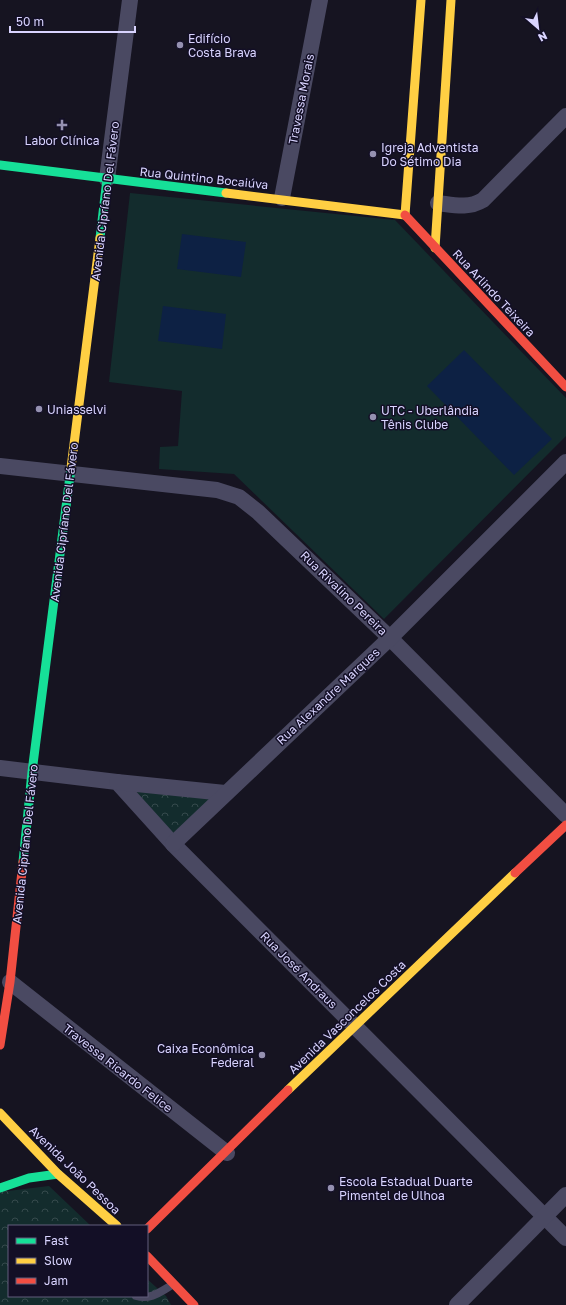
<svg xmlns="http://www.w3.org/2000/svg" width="566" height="1305" font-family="'Golos Text',sans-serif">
	<defs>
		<pattern id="forest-crowns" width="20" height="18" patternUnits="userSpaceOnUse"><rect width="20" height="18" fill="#132c2d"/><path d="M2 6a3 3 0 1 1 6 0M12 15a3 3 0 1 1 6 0" fill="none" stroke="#354a4c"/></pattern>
	</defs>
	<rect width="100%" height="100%" fill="#161421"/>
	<path fill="#132c2d" d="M 130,193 L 395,220 L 566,398 L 566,436 L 384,619 L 234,474 L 159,469 L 160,447 L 178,446 L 182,391 L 109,382 Z"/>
	<g fill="url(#forest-crowns)">
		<path d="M 132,785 L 214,796 L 169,839 Z"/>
		<path d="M 49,1186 L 91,1226 L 9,1226 L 9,1296 L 147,1296 L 147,1279 L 166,1296 L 171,1305 L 0,1305 L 0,1192 Z"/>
	</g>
	<g fill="#0d2144">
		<path d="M 182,234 L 246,242 L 241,277 L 177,269 Z"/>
		<path d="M 163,306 L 226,314 L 222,349 L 158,341 Z"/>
		<path d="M 464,350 L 552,439 L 514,475 L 427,386 Z"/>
	</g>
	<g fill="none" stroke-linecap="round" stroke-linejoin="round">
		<path stroke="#4a4962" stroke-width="8" d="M 136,1296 C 151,1300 160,1292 172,1285"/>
		<g stroke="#4a4962" stroke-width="16">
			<path d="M 107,179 L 130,0"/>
			<path d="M 282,198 L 320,0"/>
			<path d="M 438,203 C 454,205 468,209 483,200 L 566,116"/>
			<path d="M 0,466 L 217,490 L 239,497 L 258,512 L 390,638 L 566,815"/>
			<path d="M 0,768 L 117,782 L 173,844 L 566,1238"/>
			<path d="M 117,782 L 225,793"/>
			<path d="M 173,844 L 390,638 L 566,462"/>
			<path d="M 10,982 L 227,1153"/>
			<path d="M 457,1305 L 566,1195"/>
		</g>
		<g stroke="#16e098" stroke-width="9">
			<path d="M 0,165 L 226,193"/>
			<path d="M 100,238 L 107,179"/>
			<path d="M 23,862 L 32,772 L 71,468"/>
			<path d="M 0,1188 L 29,1178 L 58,1174"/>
		</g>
		<g stroke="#ffcf43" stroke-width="9">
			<path d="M 226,193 L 405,215"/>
			<path d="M 405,215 L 421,0"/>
			<path d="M 435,248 L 451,0"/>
			<path d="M 71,468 L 100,238"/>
			<path d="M 288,1090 L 515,873"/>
			<path d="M 0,1113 L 58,1174 L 117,1226"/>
		</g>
		<g stroke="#f24e42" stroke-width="9">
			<path d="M 405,215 L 566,387"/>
			<path d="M 515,873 L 566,825"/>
			<path d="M 0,1045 L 10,982 L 23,862"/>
			<path d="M 147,1229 L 288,1090"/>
			<path d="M 147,1256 L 194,1305"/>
		</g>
	</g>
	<g fill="#9591b1" stroke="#130f26" stroke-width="1.5">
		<circle cx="180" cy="45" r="4"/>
		<path d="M60 119h4v4h4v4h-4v4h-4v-4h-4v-4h4z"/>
		<circle cx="373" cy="154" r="4"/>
		<circle cx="39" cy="409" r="4"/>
		<circle cx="373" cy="417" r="4"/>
		<circle cx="262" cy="1055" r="4"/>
		<circle cx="331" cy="1188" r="4"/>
	</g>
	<g text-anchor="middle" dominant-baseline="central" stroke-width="3" stroke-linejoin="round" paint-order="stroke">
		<g font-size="12" fill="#d9d4ff" stroke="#130f26" text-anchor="start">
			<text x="188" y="38">Edifício<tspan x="188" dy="14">Costa Brava</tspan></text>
			<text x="62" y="140" text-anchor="middle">Labor Clínica</text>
			<text x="381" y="147">Igreja Adventista<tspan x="381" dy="14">Do Sétimo Dia</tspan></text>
			<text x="47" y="409">Uniasselvi</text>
			<text x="381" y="410">UTC - Uberlândia<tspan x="381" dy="14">Tênis Clube</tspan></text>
			<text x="254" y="1048" text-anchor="end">Caixa Econômica<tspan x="254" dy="14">Federal</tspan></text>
			<text x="339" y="1181">Escola Estadual Duarte<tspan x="339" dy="14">Pimentel de Ulhoa</tspan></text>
		</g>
		<g font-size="12" fill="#d9d4ff" stroke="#130f26">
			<text transform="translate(301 99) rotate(-79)">Travessa Morais</text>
			<text transform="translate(204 178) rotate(6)">Rua Quintino Bocaiúva</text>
			<text transform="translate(105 201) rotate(-83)">Avenida Cipríano Del Fávero</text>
			<text transform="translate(494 293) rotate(47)">Rua Arlindo Teixeira</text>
			<text transform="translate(64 522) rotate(-83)">Avenida Cipríano Del Fávero</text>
			<text transform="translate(344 593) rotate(44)">Rua Rivalino Pereira</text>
			<text transform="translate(328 696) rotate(-43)">Rua Alexandre Marques</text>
			<text transform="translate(25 844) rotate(-84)">Avenida Cipríano Del Fávero</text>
			<text transform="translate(299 970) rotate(45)">Rua José Andraus</text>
			<text transform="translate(347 1017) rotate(-44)">Avenida Vasconcelos Costa</text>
			<text transform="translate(118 1068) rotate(38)">Travessa Ricardo Felice</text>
			<text transform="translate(75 1170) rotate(44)">Avenida João Pessoa</text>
		</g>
	</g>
	<rect x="8" y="1225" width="140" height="72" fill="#130f26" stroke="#625e7d"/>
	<rect x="16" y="1238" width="20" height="6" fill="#16e098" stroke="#625e7d"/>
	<text x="44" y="1245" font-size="12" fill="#d9d4ff">Fast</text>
	<rect x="16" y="1258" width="20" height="6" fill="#ffcf43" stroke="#625e7d"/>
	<text x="44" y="1265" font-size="12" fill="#d9d4ff">Slow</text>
	<rect x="16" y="1278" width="20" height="6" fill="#f24e42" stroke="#625e7d"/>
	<text x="44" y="1285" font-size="12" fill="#d9d4ff">Jam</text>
	<g transform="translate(538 28) rotate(152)" stroke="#130f26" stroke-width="3" paint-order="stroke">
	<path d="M0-3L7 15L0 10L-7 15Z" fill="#d9d4ff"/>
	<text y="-6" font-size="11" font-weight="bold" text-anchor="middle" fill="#d9d4ff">N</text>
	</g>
	<path d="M10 26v6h125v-6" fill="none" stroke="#d9d4ff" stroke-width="2"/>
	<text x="16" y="26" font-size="12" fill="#d9d4ff" stroke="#130f26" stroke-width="3" paint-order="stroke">50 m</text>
</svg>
